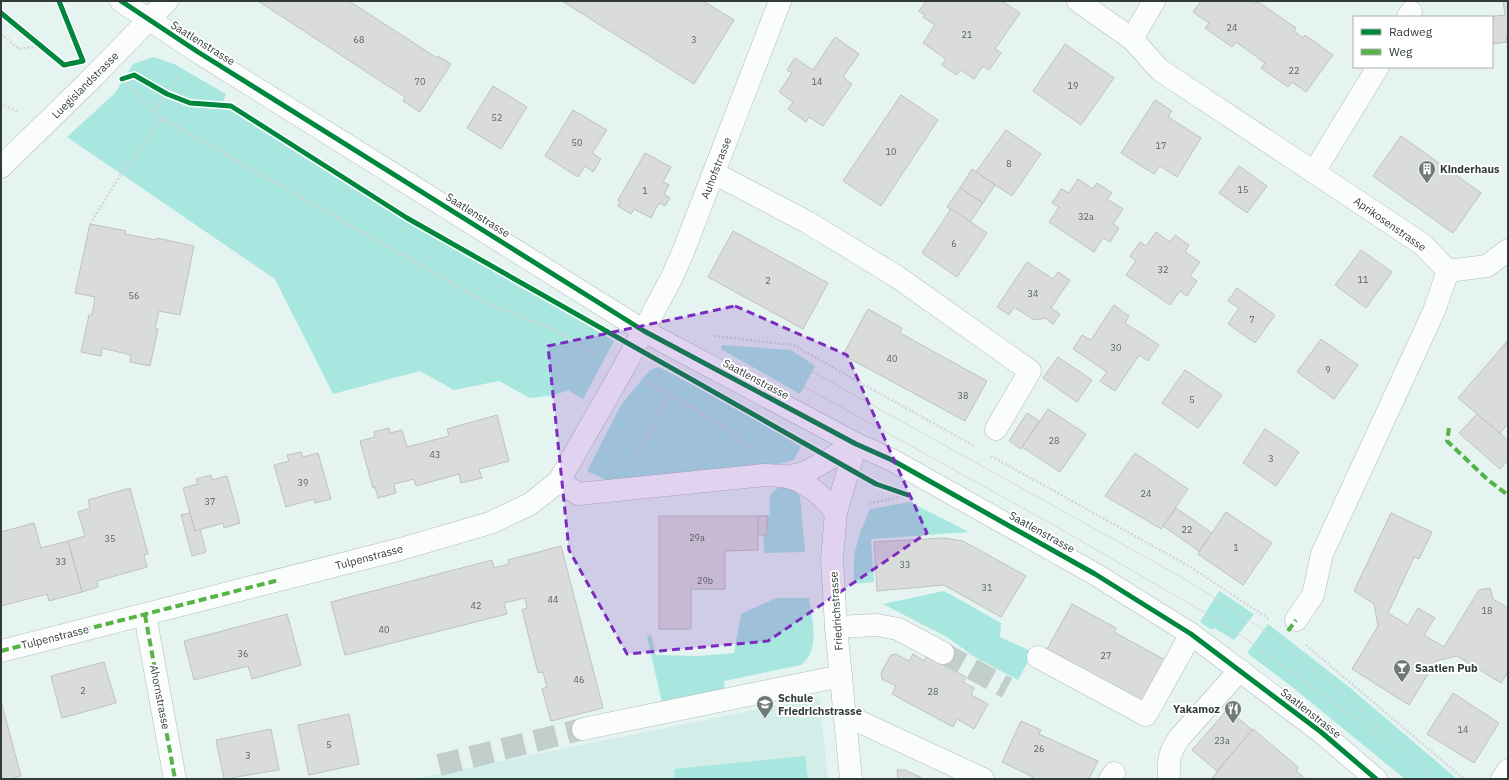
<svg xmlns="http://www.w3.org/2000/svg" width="1509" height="780" font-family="'IBM Plex Sans',sans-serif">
	<rect width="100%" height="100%" fill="#e5f3f1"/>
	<path fill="#d3ede9" d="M 819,697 L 828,779 L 414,779 L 596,742 Z"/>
	<g fill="#a7e7e0">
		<path d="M 154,57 L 174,64 L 226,94 L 223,101 L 236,114 L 614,341 L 583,399 L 568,390 L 555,395 L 530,398 L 499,381 L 454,390 L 420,371 L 333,394 L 275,279 L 67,137 L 115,93 L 133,64 Z"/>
		<path d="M 722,345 L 791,350 L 815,366 L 800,394 L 721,349 Z"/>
		<path d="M 659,367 L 803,442 L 794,460 L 764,468 L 608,481 L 587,471 L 621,405 L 650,370 Z"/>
		<path d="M 784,486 L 792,488 L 800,496 L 805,552 L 764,553 L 763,516 L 770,515 C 769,500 767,491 784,486 Z"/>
		<path d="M 910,502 L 969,532 L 871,539 L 874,582 L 854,584 L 854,555 L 860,533 L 870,509 Z"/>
		<path d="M 944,591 L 1001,623 L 1000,637 L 1033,652 L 1018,680 L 973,656 L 947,637 L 883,604 Z"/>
		<path d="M 1219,591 C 1231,598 1241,606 1254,614 L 1234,640 L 1214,628 L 1212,630 L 1200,622 Z"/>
		<path d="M 776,598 L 809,598 C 812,619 821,650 801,665 L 724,681 L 725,690 L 662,703 L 647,636 L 651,635 L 656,655 L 700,656 L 734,653 L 741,614 Z"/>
		<path d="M 1268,624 L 1349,687 L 1457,779 L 1405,779 L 1291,686 L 1247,653 Z"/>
		<path d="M 805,756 L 808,779 L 675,779 L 674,769 Z"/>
	</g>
	<g fill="#dadcda" stroke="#bfc2be">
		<path d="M 258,1 L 349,1 L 437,58 L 438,56 L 451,64 L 420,112 L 403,101 L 405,97 Z"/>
		<path d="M 562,1 L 703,1 L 734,20 L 694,84 Z"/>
		<path d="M 926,1 L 1002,1 L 1020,13 L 995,49 L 1001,53 L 989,70 L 983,66 L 974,79 L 961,70 L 957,75 L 942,65 L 946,59 L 923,43 L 935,25 L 923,17 L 925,15 L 919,11 Z"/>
		<path d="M 1201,1 L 1252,1 L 1256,4 L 1257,1 L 1296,28 L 1294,31 L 1303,38 L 1305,35 L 1333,55 L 1306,92 L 1292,82 L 1288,87 L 1261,68 L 1265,63 L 1236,42 L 1232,47 L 1205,28 L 1209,23 L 1193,12 Z"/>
		<path d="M 1503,1 L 1508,1 L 1508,35 L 1506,35 L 1507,42 L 1492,44 L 1492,17 L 1486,17 L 1505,15 Z"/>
		<path d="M 835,37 L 859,54 L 843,77 L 852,84 L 823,126 L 809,117 L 806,122 L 788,109 L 793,102 L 779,92 L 792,73 L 787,70 L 795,58 L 813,70 Z"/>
		<path d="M 1065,44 L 1114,78 L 1081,125 L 1033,91 Z"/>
		<path d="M 493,86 L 527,107 L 501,149 L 467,128 Z"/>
		<path d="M 901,95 L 938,120 L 881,206 L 843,181 Z"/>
		<path d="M 1155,100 L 1172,111 L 1168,117 L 1201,138 L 1177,177 L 1160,166 L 1154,174 L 1121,153 Z"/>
		<path d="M 573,110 L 607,130 L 592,153 L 601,159 L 593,172 L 585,166 L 578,177 L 545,156 Z"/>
		<path d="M 1006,130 L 1041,154 L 1012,196 L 976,172 Z"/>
		<path d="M 1401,136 L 1481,193 L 1453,233 L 1373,176 Z"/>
		<path d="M 645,153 L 671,167 L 663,182 L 669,185 L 664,194 L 670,198 L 665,206 L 659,203 L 651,218 L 634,209 L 631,214 L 618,206 L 620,201 L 618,200 Z"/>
		<path d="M 1239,166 L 1267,186 L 1247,213 L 1219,193 Z"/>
		<path d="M 972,169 L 995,185 L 983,203 L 960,188 Z"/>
		<path d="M 1078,179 L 1093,189 L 1097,183 L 1112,193 L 1107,199 L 1123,209 L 1113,224 L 1119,228 L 1110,242 L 1103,238 L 1094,252 L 1049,222 L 1059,207 L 1052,203 L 1061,189 L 1069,193 Z"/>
		<path d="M 960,188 L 983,203 L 970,222 L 947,207 Z"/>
		<path d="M 951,209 L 987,233 L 957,277 L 922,253 Z"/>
		<path d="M 90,224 L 126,231 L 125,234 L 156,240 L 157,238 L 194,246 L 180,315 L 159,311 L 155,328 L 158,329 L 150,366 L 130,362 L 131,355 L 102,348 L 101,356 L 81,352 L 89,315 L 92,315 L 95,297 L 75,293 Z"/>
		<path d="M 733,231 L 828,283 L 803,329 L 708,277 Z"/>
		<path d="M 1156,232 L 1170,242 L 1175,235 L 1189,245 L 1185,252 L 1200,262 L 1190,276 L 1197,281 L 1187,296 L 1180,291 L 1170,305 L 1126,275 L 1136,261 L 1130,256 L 1140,242 L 1146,246 Z"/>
		<path d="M 1361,250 L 1392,272 L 1366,308 L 1335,285 Z"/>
		<path d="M 1027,262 L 1053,279 L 1058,272 L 1070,280 L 1051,308 L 1060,314 L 1053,324 L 1045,318 L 1034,320 L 1014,307 L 1009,315 L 997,307 Z"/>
		<path d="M 1237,288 L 1275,315 L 1255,343 L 1228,324 L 1239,308 L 1228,301 Z"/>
		<path d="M 1114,305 L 1129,316 L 1125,323 L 1159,345 L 1148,361 L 1139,355 L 1115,391 L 1100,381 L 1107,372 L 1073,349 L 1082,335 L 1091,340 Z"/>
		<path d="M 868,309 L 902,328 L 900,333 L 987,381 L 965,421 L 843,355 Z"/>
		<path d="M 1321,339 L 1358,365 L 1334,399 L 1297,372 Z"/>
		<path d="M 1508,340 L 1508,348 L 1504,345 Z"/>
		<path d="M 1504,345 L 1508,348 L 1508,424 L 1500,433 L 1458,398 Z"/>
		<path d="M 1058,357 L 1092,380 L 1077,402 L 1043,378 Z"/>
		<path d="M 1185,370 L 1222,395 L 1198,428 L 1162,403 Z"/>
		<path d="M 1048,409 L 1086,434 L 1060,472 L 1022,447 Z"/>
		<path d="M 1027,413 L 1039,421 L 1021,449 L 1009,441 Z"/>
		<path d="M 1477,414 L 1508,440 L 1508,460 L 1500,469 L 1459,433 Z"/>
		<path d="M 497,415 L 509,461 L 479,469 L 482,478 L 461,483 L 459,474 L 416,486 L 414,479 L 394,484 L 396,493 L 378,498 L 375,487 L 373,488 L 360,441 L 375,437 L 374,432 L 389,428 L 390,433 L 402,430 L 407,447 L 449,436 L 447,429 Z"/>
		<path d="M 1265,429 L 1299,452 L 1276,486 L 1243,463 Z"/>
		<path d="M 301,452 L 303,457 L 318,453 L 331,499 L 315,503 L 314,499 L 286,507 L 274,465 L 289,461 L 287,455 Z"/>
		<path d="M 1135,453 L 1188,489 L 1161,529 L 1105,496 Z"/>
		<path d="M 211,475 L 212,480 L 227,476 L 240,523 L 224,528 L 223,523 L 195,531 L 183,488 L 198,484 L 196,479 Z"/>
		<path d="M 130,488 L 148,554 L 144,555 L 147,567 L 97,581 L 98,587 L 82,592 L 68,541 L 85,536 L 78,512 L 90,508 L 88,500 Z"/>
		<path d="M 1176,508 L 1212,533 L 1199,551 L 1163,526 Z"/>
		<path d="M 1226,512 L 1272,543 L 1243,585 L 1198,554 Z"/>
		<path d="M 190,513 L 195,531 L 200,529 L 206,552 L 192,556 L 181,515 Z"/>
		<path d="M 1391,513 L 1432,532 L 1419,559 L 1414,557 L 1388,613 L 1408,625 L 1418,608 L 1435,618 L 1424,635 L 1444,647 L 1479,590 L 1490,588 L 1493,599 L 1508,608 L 1508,672 L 1501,683 L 1457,656 L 1436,661 L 1409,705 L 1352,669 L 1378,626 L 1374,604 L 1354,591 Z"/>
		<path d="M 659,516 L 767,516 L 767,527 L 758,528 L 758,550 L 725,551 L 725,589 L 691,589 L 691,629 L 659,629 Z"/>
		<rect x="758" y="516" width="9" height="19"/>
		<path d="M 34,523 L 41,548 L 68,541 L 82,592 L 49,601 L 47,594 L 1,606 L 1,532 Z"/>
		<path d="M 944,538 L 963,541 L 1026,576 L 1001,617 L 944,585 L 877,591 L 874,542 Z"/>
		<path d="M 561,546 L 603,708 L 551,721 L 542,689 L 547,687 L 543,672 L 538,673 L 522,610 L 527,608 L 525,598 L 504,603 L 507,614 L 345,655 L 331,602 L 492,560 L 494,568 L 509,564 L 508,560 Z"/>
		<path d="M 1072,604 L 1116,628 L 1114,632 L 1165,660 L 1143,702 L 1047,649 Z"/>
		<path d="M 287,614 L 301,665 L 252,679 L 248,666 L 194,680 L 184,641 Z"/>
		<path d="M 896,654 L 909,661 L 913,654 L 924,661 L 927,656 L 966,677 L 963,682 L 974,688 L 971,695 L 988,704 L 974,729 L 957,719 L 953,727 L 892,694 L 896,686 L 882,679 L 881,673 L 891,655 Z"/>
		<path d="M 104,662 L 116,703 L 62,718 L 51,676 Z"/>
		<path d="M 1453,693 L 1499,723 L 1474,763 L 1427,734 Z"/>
		<path d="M 1,701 L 21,776 L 11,779 L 1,779 Z"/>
		<path d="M 1228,709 L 1252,730 L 1217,771 L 1192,750 Z"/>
		<path d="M 349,714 L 359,764 L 309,775 L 298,725 Z"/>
		<path d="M 1021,721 L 1041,730 L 1039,734 L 1098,761 L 1089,779 L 1032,779 L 1033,777 L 1002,762 Z"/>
		<path d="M 271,729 L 279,770 L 224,779 L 216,740 Z"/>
		<path d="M 1253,729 L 1298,767 L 1296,771 L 1306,779 L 1211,779 Z"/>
		<path d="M 897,770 L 905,770 L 924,779 L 898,779 Z"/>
	</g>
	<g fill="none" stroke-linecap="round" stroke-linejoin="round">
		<g stroke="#c1cecc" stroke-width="22" stroke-dasharray="22 11" stroke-linecap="butt">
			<path d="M 943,653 L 1007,688"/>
			<path d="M 439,765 L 583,729"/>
		</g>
		<defs>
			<g id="minor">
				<path d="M 121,1 L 198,52 L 644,331 L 856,444 L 892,460 L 1095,574 L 1191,634 L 1321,732 L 1376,779"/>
				<path d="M 1078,1 L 1132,39 L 1160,70 L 1422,244 L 1448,271 L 1434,311 L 1322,554 L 1313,595 L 1296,620"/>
				<path d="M 1408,17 L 1411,12"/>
				<path d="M 1132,39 L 1154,1"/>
				<path d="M 1,167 L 87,83 L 167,1"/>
				<path d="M 1314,172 L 1378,67"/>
				<path d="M 714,173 L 807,222 L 896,276 L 1030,371 L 996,429"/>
				<path d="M 1448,271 L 1487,266 L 1508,250"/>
				<path d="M 787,477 L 804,473 L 856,444"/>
				<path d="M 559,481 L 578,494 L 765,475 C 772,476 781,475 788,477 C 808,482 823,497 836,512"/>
				<path d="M 145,615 L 175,779"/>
				<path d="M 836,627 L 877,625 L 898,629 L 943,653"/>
				<path d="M 1,651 L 401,549 L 490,523 L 530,504 L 559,481 L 623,369 L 672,277 L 683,252 L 780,1"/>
				<path d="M 1038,657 L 1146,715 L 1191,634"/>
				<path d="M 845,715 L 983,779"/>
				<path d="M 583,729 L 841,676"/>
				<path d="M 1169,775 C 1168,758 1170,751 1180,737 L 1240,670"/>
				<path d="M 851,779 L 836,627 L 832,559 L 836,512 L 856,444"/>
				<path d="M 1110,779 L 1114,773"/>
				<path d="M 1502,779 L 1508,770"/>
			</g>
		</defs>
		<use href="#minor" stroke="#b1bcbb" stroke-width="23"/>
		<g stroke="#d3d7d7" stroke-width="2.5" stroke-dasharray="2 2" stroke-linecap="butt">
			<path d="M 1,34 L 19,49 L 40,46"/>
			<path d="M 125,82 L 154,112 L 163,119 L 489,304 L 550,328 L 600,356"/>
			<path d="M 1,104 L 19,112"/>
			<path d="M 154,112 L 182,73"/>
			<path d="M 90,224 L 123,171 L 163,119"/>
			<path d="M 714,336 L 793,345 L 974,446"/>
			<path d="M 647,382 L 722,425 L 746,445 L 752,448"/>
			<path d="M 991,456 L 1189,566 L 1269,619"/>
			<path d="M 633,461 L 670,395"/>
			<path d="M 869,504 L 902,496"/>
			<path d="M 1306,645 L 1464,779"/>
		</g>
		<use href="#minor" stroke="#fbfdfd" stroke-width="22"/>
		<g stroke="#d5dad8" stroke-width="1">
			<path d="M 811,371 L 1176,574 C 1223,602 1269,632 1312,667 C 1354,702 1394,741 1433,779"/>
			<path d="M 803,386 L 1057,527 L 1207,614 L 1246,639 L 1396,749"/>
		</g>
		<g stroke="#56b346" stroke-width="4" stroke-dasharray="8 4" stroke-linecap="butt">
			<path d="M 1449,428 L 1447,441 L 1488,480 L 1508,495"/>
			<path d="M 145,615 L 175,779"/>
			<path d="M 1288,631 L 1296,620"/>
			<path d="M 1,651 L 279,580"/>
		</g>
		<defs>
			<g id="cycleway">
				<path d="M 121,1 L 198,52 L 644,331 L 856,444 L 892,460 L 1095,574 L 1191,634 L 1321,732 L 1376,779"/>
				<path d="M 1,13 L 64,65 L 83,61 L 59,1"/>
				<path d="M 122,79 L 134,75 L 167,94 L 190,103 L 231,106 L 407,218 L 876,484 L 908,495"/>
			</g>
		</defs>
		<use href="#cycleway" stroke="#fff" stroke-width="8"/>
		<use href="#cycleway" stroke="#00873e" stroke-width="5"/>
	</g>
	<path fill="#7b2cbf" fill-opacity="0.2" stroke="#7b2cbf" stroke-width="3" stroke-dasharray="8 5" stroke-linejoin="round" d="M 735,306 L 847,355 L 927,533 L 768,641 L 627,654 L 569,550 L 548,346 Z"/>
	<defs>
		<symbol id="building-pin" viewBox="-11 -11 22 30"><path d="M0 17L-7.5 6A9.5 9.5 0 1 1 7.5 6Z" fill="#6f7b79" stroke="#fff"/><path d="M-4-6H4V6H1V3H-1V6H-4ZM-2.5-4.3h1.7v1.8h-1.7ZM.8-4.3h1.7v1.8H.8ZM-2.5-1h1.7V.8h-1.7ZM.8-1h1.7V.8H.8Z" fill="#fff"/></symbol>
		<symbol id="bar-pin" viewBox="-11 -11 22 30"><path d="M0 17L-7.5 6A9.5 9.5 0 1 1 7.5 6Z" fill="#6f7b79" stroke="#fff"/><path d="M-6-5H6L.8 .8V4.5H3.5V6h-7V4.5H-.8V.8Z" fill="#fff"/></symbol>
		<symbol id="school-pin" viewBox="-11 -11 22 30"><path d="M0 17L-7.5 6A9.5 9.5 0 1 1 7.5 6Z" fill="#6f7b79" stroke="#fff"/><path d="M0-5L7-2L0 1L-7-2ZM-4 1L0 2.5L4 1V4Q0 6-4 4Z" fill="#fff"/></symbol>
		<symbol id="restaurant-pin" viewBox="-11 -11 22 30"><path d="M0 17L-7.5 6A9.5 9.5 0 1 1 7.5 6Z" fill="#6f7b79" stroke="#fff"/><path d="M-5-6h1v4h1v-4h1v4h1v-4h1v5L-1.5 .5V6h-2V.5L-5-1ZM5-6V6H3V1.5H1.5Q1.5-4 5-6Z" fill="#fff"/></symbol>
	</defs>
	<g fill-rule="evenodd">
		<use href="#building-pin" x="1417" y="159" width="20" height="27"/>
		<use href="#bar-pin" x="1392" y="658" width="20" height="27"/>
		<use href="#school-pin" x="755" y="694" width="20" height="27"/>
		<use href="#restaurant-pin" x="1223" y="699" width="20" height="27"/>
	</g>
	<g text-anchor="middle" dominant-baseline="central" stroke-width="4" stroke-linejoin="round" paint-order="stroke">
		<g font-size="9" fill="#5a6260">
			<text x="1232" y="27">24</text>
			<text x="967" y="34">21</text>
			<text x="359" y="39">68</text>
			<text x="694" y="39">3</text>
			<text x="1294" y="70">22</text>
			<text x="420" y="81">70</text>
			<text x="817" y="81">14</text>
			<text x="1073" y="85">19</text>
			<text x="497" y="117">52</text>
			<text x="577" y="142">50</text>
			<text x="1161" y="145">17</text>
			<text x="891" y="151">10</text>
			<text x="1009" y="163">8</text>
			<text x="1243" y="189">15</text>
			<text x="645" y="190">1</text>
			<text x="1086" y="216">32a</text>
			<text x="954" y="243">6</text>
			<text x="1163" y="269">32</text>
			<text x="1363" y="279">11</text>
			<text x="768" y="280">2</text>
			<text x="1033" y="293">34</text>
			<text x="134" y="295">56</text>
			<text x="1252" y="319">7</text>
			<text x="1116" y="347">30</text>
			<text x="892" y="358">40</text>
			<text x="1328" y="369">9</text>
			<text x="963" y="395">38</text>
			<text x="1192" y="399">5</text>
			<text x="1054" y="440">28</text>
			<text x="435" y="454">43</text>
			<text x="1271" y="458">3</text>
			<text x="303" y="482">39</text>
			<text x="1146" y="493">24</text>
			<text x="210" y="501">37</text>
			<text x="1187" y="529">22</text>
			<text x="697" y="537">29a</text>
			<text x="110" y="538">35</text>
			<text x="1236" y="547">1</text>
			<text x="61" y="561">33</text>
			<text x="905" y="564">33</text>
			<text x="705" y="580">29b</text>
			<text x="987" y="587">31</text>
			<text x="553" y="599">44</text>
			<text x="476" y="605">42</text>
			<text x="1487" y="610">18</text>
			<text x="384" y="629">40</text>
			<text x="243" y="653">36</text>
			<text x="1106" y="655">27</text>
			<text x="579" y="679">46</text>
			<text x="83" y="690">2</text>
			<text x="933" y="691">28</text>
			<text x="1463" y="729">14</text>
			<text x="1222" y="740">23a</text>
			<text x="329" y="744">5</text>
			<text x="1039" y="748">26</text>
			<text x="248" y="755">3</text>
		</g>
		<g font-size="11" fill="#303a38" stroke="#fff">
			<text transform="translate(203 43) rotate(32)">Saatlenstrasse</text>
			<text transform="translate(85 85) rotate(-45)">Luegislandstrasse</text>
			<text transform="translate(716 168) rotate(-69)">Auhofstrasse</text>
			<text transform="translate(478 215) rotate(32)">Saatlenstrasse</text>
			<text transform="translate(1390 224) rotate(35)">Aprikosenstrasse</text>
			<text transform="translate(756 379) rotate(28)">Saatlenstrasse</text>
			<text transform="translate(1042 532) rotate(29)">Saatlenstrasse</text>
			<text transform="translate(369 557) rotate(-15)">Tulpenstrasse</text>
			<text transform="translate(836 611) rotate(-94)">Friedrichstrasse</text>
			<text transform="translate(55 637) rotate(-14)">Tulpenstrasse</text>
			<text transform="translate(160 697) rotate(79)">Ahornstrasse</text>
			<text transform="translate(1311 713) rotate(38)">Saatlenstrasse</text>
		</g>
		<g font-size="11" font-weight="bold" fill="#303a38" stroke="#fff" text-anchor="start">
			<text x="1440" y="169">Kinderhaus</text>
			<text x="1415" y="668">Saatlen Pub</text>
			<text x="778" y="698">Schule<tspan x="778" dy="13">Friedrichstrasse</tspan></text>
			<text x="1220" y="709" text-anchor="end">Yakamoz</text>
		</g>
	</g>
	<rect width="1509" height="780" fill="none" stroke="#303a38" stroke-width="4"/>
	<rect x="1353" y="16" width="140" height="52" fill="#ffffff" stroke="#acb0af"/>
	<rect x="1361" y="29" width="20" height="6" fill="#00873e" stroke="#acb0af"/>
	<text x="1389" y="36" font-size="12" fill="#303a38">Radweg</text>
	<rect x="1361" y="49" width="20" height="6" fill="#56b346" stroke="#acb0af"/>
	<text x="1389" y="56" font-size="12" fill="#303a38">Weg</text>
</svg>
